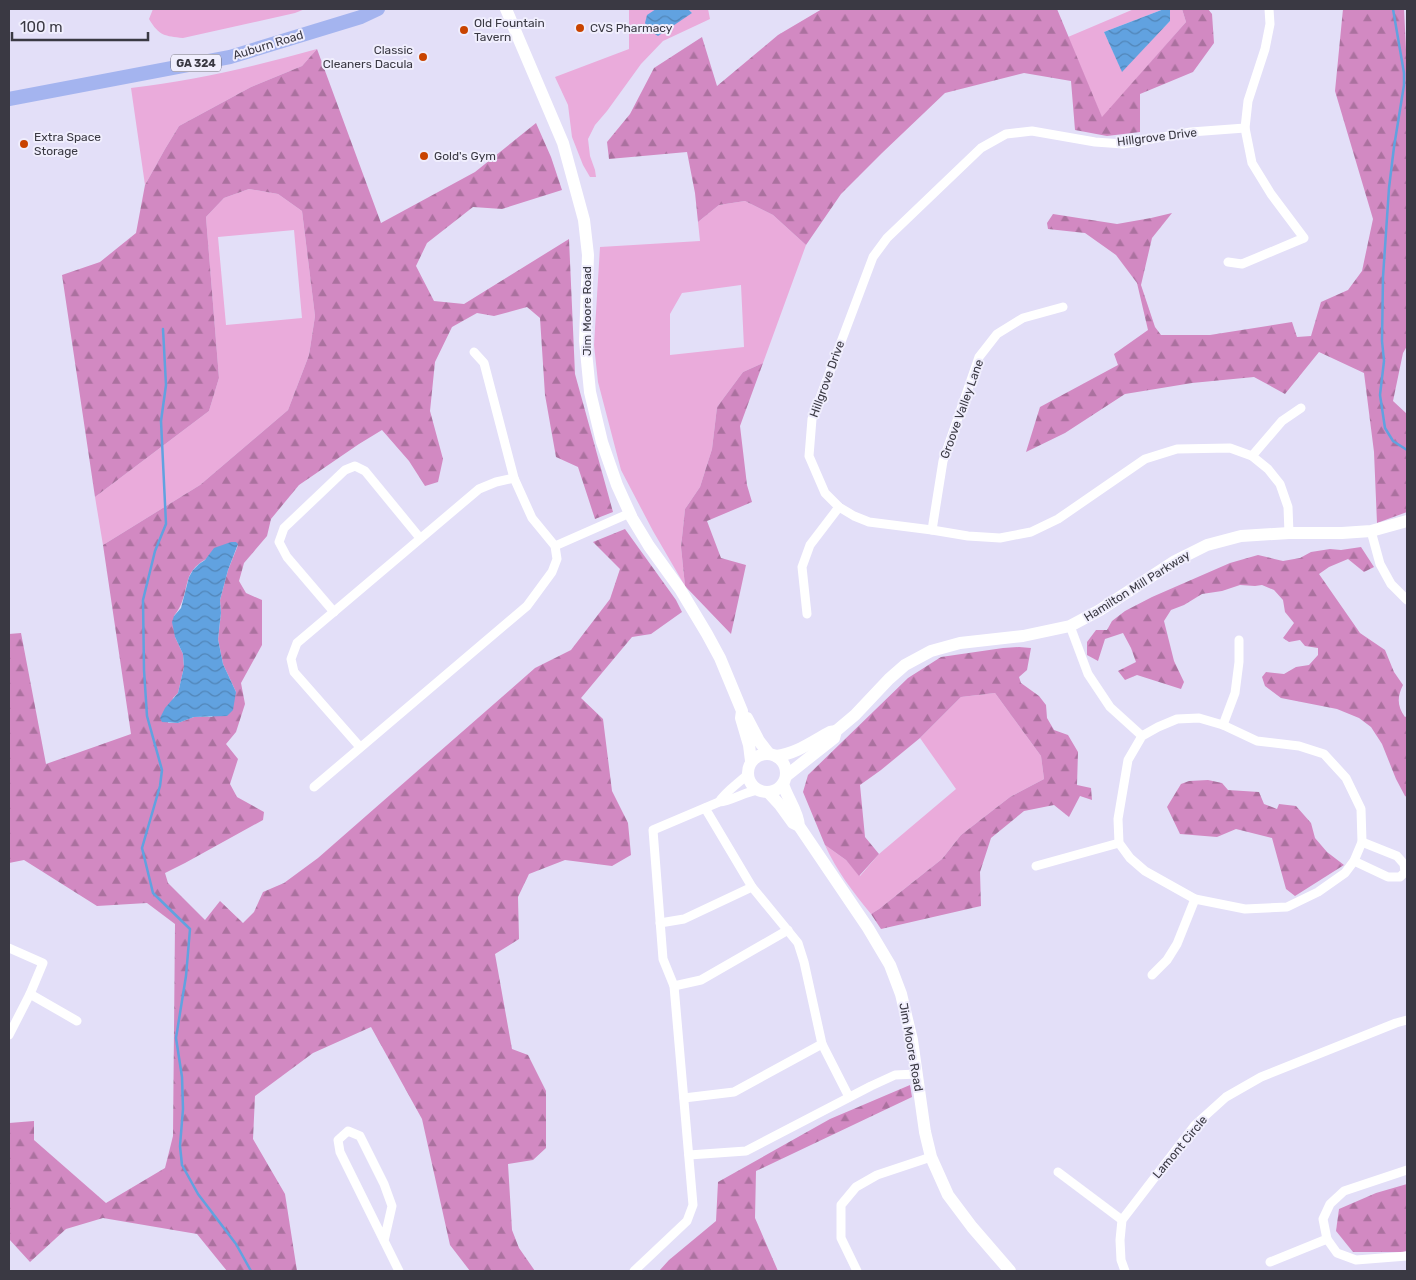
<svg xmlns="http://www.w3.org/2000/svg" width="1416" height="1280" font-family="Rubik,sans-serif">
	<defs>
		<pattern id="forest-firs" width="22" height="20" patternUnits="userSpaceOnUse" patternTransform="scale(1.25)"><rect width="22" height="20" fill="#d289c2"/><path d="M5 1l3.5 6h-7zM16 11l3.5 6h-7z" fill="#ab719f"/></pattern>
		<pattern id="water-waves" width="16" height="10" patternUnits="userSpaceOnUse" patternTransform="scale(1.25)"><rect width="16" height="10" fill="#61a2e0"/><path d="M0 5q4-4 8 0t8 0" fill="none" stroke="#5185b7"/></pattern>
	</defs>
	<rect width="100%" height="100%" fill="#e3dff8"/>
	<g fill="#eaabdb" fill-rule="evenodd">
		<path d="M 153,9 L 305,9 L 295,13 L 183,38 C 165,36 159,36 149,19 Z"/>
		<path d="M 629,9 L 663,9 L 656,9 L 692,13 L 688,9 L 708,9 L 710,19 L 663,41 L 641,64 L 607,111 L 595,125 L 588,139 L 590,156 L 595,170 L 596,177 L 590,177 L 583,165 L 572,137 L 568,105 L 555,77 L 629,49 Z"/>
		<path d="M 1134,9 L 1164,9 L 1104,32 L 1122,71 L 1170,21 L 1170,9 L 1182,9 L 1186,22 L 1102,118 L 1068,37 Z"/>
		<path d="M 317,49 L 302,66 L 251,87 L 179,126 L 165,149 L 145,185 L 131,88 C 193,81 256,66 317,49 Z"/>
		<path d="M 249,189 L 278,194 L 302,211 L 315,316 L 309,355 L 288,410 L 200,485 L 103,545 L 95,497 L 209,411 L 219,378 L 206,217 L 224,198 ZM 294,230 L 302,318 L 226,325 L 218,237 Z"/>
		<path d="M 745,201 L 773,215 L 806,245 L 763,363 L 743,372 L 717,407 L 712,449 L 700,487 L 685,509 L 681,547 L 685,586 L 653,531 L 621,470 L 598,382 L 594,345 L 600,247 L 700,241 L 698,222 L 719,205 ZM 741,285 L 744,347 L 670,355 L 670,314 L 682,293 Z"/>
		<path d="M 995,693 L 1041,756 L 1044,779 L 1010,797 L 961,835 L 942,859 L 879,909 L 871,914 C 853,892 836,870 825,845 L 846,860 L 860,876 L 879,854 L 956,789 L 920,738 L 961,697 Z"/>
	</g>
	<g fill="url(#forest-firs)" fill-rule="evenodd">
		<path d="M 822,9 L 1057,9 L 1102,117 L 1186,22 L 1182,9 L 1208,9 L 1212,14 L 1214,43 L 1193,72 L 1140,94 L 1140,132 L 1107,136 L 1075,130 L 1071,81 L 1024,73 L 945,93 L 882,153 L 841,194 L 806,245 L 773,215 L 745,201 L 719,205 L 698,222 L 695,193 L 687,152 L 609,159 L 607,142 L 630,114 L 654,68 L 702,37 L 717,86 L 778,35 Z"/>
		<path d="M 1343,9 L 1404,9 L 1407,70 L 1407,346 L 1403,353 L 1393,401 L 1407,414 L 1407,512 L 1377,523 L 1374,452 L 1364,373 L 1319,352 L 1285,394 L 1254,377 L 1192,383 L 1125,394 L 1065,433 L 1026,452 L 1040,407 L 1118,365 L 1114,354 L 1148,330 L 1137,283 L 1116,255 L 1085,233 L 1048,229 L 1047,223 L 1053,214 L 1117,224 L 1151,218 L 1172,213 L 1152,238 L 1141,285 L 1155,327 L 1161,335 L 1210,335 L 1292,322 L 1297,337 L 1311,336 L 1321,302 L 1348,290 L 1362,271 L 1373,219 L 1335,91 Z"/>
		<path d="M 317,49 L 381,223 L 475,172 L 536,123 L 551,157 L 562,190 L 502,209 L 473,207 L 427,243 L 416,266 L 434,301 L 464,304 L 569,239 L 575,374 L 613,512 L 595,519 L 578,467 L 556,457 L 545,395 L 540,318 L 527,307 L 494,316 L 477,313 L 452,327 L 435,362 L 430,411 L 443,459 L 438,482 L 425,486 L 409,461 L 382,430 L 359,444 L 299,485 L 271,519 L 267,536 L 244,563 L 239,581 L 246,593 L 262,600 L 262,645 L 241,683 L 245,704 L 236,732 L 226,744 L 238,759 L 230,784 L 237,797 L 264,812 L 263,820 L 185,863 L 165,873 L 168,883 L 205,920 L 220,901 L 243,923 L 254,912 L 263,892 L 284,883 L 318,858 L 535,668 L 571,650 L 610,599 L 620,569 L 593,542 L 625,529 L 676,600 L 682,612 L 651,634 L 632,637 L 581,698 L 603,719 L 612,791 L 628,823 L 631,855 L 612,866 L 565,860 L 529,874 L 518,897 L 519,939 L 495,954 L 512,1049 L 528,1055 L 546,1091 L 546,1148 L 533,1160 L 508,1164 L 512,1230 L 519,1248 L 535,1271 L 470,1271 L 450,1245 L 422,1119 L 371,1027 L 313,1053 L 255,1096 L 253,1139 L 285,1194 L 297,1271 L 227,1271 L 197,1234 L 103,1218 L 66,1229 L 30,1262 L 9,1239 L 9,1123 L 34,1121 L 34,1140 L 106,1203 L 165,1168 L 173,1136 L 175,924 L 147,903 L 97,906 L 24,860 L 9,863 L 9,634 L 21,633 L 46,764 L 131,734 L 103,545 L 200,485 L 288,410 L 309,355 L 315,316 L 302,211 L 278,194 L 249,189 L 224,198 L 206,217 L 219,378 L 209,411 L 95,497 L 62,275 L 100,262 L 136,233 L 145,185 L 165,149 L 179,126 L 251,87 L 302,66 ZM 238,545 L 228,570 L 220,600 L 221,613 L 218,639 L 223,664 L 236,692 L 212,717 L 194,717 L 178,723 L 168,723 L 173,698 L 178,693 L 184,667 L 183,654 L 175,637 L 174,616 C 183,605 184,594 188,580 C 194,559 220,553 238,545 Z"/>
		<path d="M 763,363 L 740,426 L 747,485 L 752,502 L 707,521 L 721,558 L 746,565 L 731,634 L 685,586 L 681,547 L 685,509 L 700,487 L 712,449 L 717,407 L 743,372 Z"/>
		<path d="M 1361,547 L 1374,567 L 1364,572 L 1348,559 L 1329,567 L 1319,574 L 1360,633 L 1385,650 L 1394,672 L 1403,685 C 1397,697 1397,706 1405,717 L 1407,716 L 1407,797 L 1405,796 L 1396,779 L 1382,744 L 1371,727 L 1359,718 L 1337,709 L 1281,698 L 1265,686 L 1262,677 L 1266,672 L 1284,674 L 1296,667 L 1309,665 L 1318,655 L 1318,648 L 1305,646 L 1300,640 L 1289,642 L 1283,638 L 1294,623 L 1285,612 L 1283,600 L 1274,590 L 1262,585 L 1255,586 L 1240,585 L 1222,591 L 1202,594 L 1184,605 L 1171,610 L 1164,621 L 1174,661 L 1184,682 L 1181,689 L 1137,675 L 1125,680 L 1118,671 L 1136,662 L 1131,648 L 1123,633 L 1105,639 L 1098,661 L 1087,655 L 1087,642 L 1096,630 L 1107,630 L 1112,621 L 1125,611 L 1152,597 L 1230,563 L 1258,555 L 1283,561 L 1300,558 L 1311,552 L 1330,549 L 1341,550 Z"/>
		<path d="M 1019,647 L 1031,648 L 1027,670 L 1019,677 L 1021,683 L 1039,696 L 1046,705 L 1047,718 L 1054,730 L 1068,735 L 1078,752 L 1077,785 L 1091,788 L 1092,800 L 1080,796 L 1069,817 L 1054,805 L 1024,811 L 991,838 L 980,872 L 981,906 L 881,929 L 871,914 L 879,909 L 942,859 L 961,835 L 1010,797 L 1044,779 L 1041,756 L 995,693 L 961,697 L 920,738 L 881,770 L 860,785 L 865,837 L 879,854 L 859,876 L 846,860 L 825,845 L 803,792 L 808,775 L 908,678 L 941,657 L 1003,648 Z"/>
		<path d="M 1208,780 L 1222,783 L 1228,790 L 1259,792 L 1264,804 L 1277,809 L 1279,804 L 1296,806 L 1311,823 L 1315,838 L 1327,852 L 1344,865 L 1295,896 L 1286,889 L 1272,838 L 1236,829 L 1217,837 L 1180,834 L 1167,807 L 1181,784 L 1189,781 Z"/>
		<path d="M 910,1085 L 912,1097 L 756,1171 L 755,1218 L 778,1271 L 659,1271 L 669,1260 L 716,1221 L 718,1182 L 830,1119 Z"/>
		<path d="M 1407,1184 L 1407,1251 L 1403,1252 L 1353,1252 L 1336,1231 L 1339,1209 L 1376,1193 Z"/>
	</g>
	<g fill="url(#water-waves)">
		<path d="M 656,9 L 688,9 L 692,13 L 658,36 L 650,31 L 645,23 L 647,15 Z"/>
		<path d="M 1164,9 L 1170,9 L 1170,21 L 1122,72 L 1104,32 Z"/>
		<path d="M 231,542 L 236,542 L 238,544 L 228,570 L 220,600 L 221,613 L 218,639 L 223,664 L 236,692 L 233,710 L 227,716 L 194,717 L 178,723 L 162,722 L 160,718 L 165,708 L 178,693 L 184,667 L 183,654 L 175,637 L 172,622 L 174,616 L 181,608 L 189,577 L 193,570 L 199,564 L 205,560 L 214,548 Z"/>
	</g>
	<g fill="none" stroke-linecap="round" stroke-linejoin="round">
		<g stroke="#61a2e0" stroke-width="2.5">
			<path d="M 1393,9 L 1404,73 L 1404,85 L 1394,147 L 1389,188 L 1383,277 L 1382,341 L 1384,361 L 1380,395 L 1385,428 L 1393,441 L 1407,450"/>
			<path d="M 163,329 L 166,385 L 161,421 L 166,524 L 155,551 L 143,600 L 144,670 L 147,716 L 162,770 L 160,786 L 142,848 L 153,893 L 190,929 L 186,976 L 176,1038 L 182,1077 L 183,1109 L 180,1146 L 182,1165 L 198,1194 L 236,1244 L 251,1271"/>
		</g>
		<g stroke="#fff" stroke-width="9">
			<path d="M 1245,128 L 1191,132 L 1123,144 L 1095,142 L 1032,131 L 1006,134 L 981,148 L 887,238 L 873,257 L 812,419 L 809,456 L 825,493 L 839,507 L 854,516 L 869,522 L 932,530 L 968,536 L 1000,538 L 1031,532 L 1058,519 L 1145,459 L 1177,449 L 1230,448 L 1252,456 L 1268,469 L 1280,484 L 1288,507 L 1289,533"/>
			<path d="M 1228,262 L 1242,264 L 1304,238 L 1271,194 L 1252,163 L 1245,128 L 1248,101 L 1265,49 L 1270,24 L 1269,9"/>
			<path d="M 1252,456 L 1282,421 L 1301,408"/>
			<path d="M 932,530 L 943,461 L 979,357 L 997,334 L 1023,318 L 1063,307"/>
			<path d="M 1371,531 L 1380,564 L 1391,584 L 1407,600"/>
			<path d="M 555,546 L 630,513"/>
			<path d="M 334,612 L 287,557 L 279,542 L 284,528 L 345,470 L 355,466 L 365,471 L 420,538"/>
			<path d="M 807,614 L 802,567 L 810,545 L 839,507"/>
			<path d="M 1070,626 L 1088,674 L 1110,707 L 1142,736"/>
			<path d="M 1199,718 L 1223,725 L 1257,741 L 1299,746 L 1324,754 L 1346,778 L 1361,809 L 1362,842 L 1354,861 L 1345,873 L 1318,892 L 1287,907 L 1245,909 L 1195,899 L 1145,871 L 1130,858 L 1119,843 L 1118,819 L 1128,760 L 1142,736 L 1158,727 L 1177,719 Z"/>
			<path d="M 1223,725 L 1235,693 L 1239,662 L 1239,640"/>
			<path d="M 360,747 L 294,672 L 291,659 L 297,643 L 479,489 L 496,482 L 514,478"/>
			<path d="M 314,787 L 527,606 L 552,572 L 557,559 L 555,546 L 532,518 L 514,478 L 484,363 L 474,352"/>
			<path d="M 719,802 C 725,792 739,783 748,774"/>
			<path d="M 705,808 L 752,887 L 798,943 L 804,962 L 822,1044 L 849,1097"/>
			<path d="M 1354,861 L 1388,877 L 1400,877 L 1405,872 L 1404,864 L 1397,856 L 1362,842"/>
			<path d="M 1036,866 L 1119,843"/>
			<path d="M 660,923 L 684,919 L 752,887"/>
			<path d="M 9,948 L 43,963 L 30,994 L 9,1035"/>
			<path d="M 1152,975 L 1167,960 L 1177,944 L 1195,899"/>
			<path d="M 674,986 L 701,980 L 788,930"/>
			<path d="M 30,994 L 77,1021"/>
			<path d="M 684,1098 L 734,1092 L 822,1044"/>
			<path d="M 689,1155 L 746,1151 L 871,1086 L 895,1075 L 917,1074"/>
			<path d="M 1407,1170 L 1344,1191 L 1330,1204 L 1323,1219 L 1327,1239 L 1337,1253 L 1356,1260 L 1407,1256"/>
			<path d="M 1058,1172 L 1122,1220"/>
			<path d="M 384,1241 L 392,1206 L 384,1184 L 360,1136 L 348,1131 L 338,1140 L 340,1152 L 399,1271"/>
			<path d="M 1270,1262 L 1327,1239"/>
			<path d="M 634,1271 L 687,1221 L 693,1205 L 674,986 L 663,959 L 653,830 L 719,802 C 732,801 744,792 758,790"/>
			<path d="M 857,1271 L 841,1238 L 841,1205 L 856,1187 L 877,1175 L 931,1157"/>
			<path d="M 1125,1271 L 1121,1260 L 1120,1240 L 1122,1220 L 1195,1125 L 1226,1097 L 1261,1077 L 1396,1023 L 1407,1020"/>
		</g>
		<g stroke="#fff" stroke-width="12">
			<path d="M 506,9 L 563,143 L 584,220 L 588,255 L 585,341 L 590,392 L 602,442 L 617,485 L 632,518 L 649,546 L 680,589 L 707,634 L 720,658 L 742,711 L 741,718 L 749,745 L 751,761"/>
			<path d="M 747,718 L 759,741 L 769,754"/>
			<circle cx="767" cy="773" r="19"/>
			<path d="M 776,756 C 796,754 813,741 830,732 L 836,731"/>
			<path d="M 786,776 L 834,738 L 836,731 L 855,715 L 889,679 L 905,665 L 931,651 L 960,643 L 1023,636 L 1070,626 L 1100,610 L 1175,561 L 1207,545 L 1241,536 L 1289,533 L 1342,533 L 1371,531 L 1407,521"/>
			<path d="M 783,784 C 787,798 798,811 799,826 L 868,928 L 890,965 L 901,994 L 912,1040 L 925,1132 L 931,1157 L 948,1195 L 972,1227 L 1010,1271"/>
			<path d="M 768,792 L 780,805 L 793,823 L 797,825"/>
		</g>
		<path stroke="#a4b4ef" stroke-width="14" d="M 9,99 L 230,57 L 361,17 L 378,9"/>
	</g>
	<g fill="#c94400" stroke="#f0eefd" stroke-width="2">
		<circle cx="580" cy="28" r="5"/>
		<circle cx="464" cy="30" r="5"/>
		<circle cx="423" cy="57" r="5"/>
		<circle cx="24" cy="144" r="5"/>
		<circle cx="424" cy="156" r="5"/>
	</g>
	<g text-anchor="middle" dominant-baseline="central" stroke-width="4" stroke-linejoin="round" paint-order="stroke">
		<rect fill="#f0eefd" stroke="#716f7b" stroke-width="1" x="171" y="54.5" width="50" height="17" rx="4"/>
		<g font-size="11" font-weight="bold" fill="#3a3943">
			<text x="196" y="63">GA 324</text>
		</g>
		<g font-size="12" fill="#3a3943" stroke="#f0eefd" text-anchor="start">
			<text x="474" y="23">Old Fountain<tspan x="474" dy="14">Tavern</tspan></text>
			<text x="590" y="28">CVS Pharmacy</text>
			<text x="413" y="50" text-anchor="end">Classic<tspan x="413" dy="14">Cleaners Dacula</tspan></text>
			<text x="34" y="137">Extra Space<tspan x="34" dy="14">Storage</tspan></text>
			<text x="434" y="156">Gold's Gym</text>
		</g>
		<g font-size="12" fill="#3a3943" stroke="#f0eefd">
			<text transform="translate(268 45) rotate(-17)">Auburn Road</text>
			<text transform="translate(1157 137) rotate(-7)">Hillgrove Drive</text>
			<text transform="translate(587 311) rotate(-90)">Jim Moore Road</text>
			<text transform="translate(827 379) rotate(-70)">Hillgrove Drive</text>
			<text transform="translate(962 409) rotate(-70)">Groove Valley Lane</text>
			<text transform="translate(1137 586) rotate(-32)">Hamilton Mill Parkway</text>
			<text transform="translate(911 1047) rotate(80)">Jim Moore Road</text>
			<text transform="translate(1180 1147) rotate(-50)">Lamont Circle</text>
		</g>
	</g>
	<rect width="1416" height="1280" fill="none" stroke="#3a3943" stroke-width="20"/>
	<path d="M12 32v8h136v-8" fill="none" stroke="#3a3943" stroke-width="2.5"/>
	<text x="20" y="32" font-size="15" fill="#3a3943" stroke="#f0eefd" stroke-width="4" paint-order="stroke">100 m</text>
</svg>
